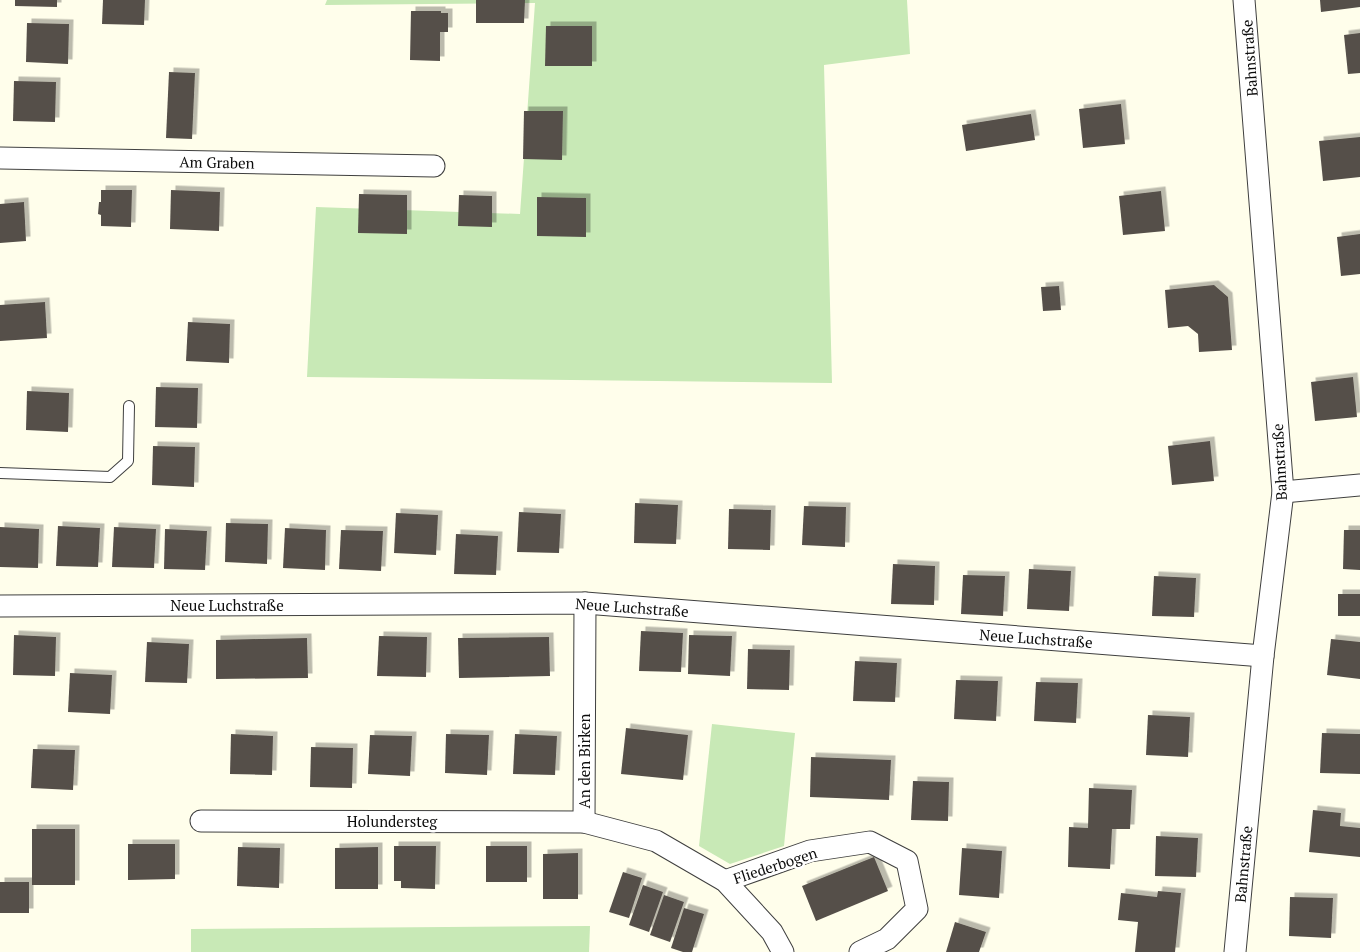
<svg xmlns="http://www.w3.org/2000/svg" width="1360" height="952" font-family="'PT Serif',serif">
	<defs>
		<filter id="shadow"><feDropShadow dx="4.5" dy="-4.5" stdDeviation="0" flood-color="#0004"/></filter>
	</defs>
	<rect width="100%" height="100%" fill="#fffeeb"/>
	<g fill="#c8e9b6">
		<path d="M 327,0 L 907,0 L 910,54 L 824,65 L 832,383 L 307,377 L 316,207 L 520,214 L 535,3 L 325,5 Z"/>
		<path d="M 712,724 L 795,733 L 784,846 L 730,864 L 699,846 Z"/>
		<path d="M 590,926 L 589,952 L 191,952 L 191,929 Z"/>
	</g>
	<g fill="#554f49" filter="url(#shadow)">
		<path d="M 15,0 L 57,0 L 57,7 L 15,6 Z"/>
		<path d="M 103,0 L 145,0 L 144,25 L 102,24 Z"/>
		<path d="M 476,0 L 525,0 L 524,23 L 476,23 Z"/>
		<path d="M 1320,0 L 1360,0 L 1360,7 L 1321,12 Z"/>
		<path d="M 411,11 L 441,11 L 441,13 L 448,13 L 448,32 L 440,32 L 440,61 L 410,60 Z"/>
		<path d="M 27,23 L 69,24 L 68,64 L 26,62 Z"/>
		<path d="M 546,26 L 592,26 L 592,66 L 545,66 Z"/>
		<path d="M 1360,33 L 1360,73 L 1348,74 L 1344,35 Z"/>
		<path d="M 169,72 L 195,73 L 192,139 L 166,138 Z"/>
		<path d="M 14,81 L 56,82 L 55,122 L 13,121 Z"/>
		<path d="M 1121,104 L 1125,144 L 1083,148 L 1079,109 Z"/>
		<path d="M 524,111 L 563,111 L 562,160 L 523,159 Z"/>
		<path d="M 1031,114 L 1035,140 L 966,151 L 962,125 Z"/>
		<path d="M 1360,137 L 1360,177 L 1323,181 L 1319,141 Z"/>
		<path d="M 101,190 L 132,190 L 131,227 L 101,226 L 101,215 L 98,214 L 99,202 L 101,202 Z"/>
		<path d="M 171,190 L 220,192 L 219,231 L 170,229 Z"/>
		<path d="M 1161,191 L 1165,231 L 1123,235 L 1119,196 Z"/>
		<path d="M 359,194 L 407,195 L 407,234 L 358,233 Z"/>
		<path d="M 459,195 L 492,196 L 492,227 L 458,226 Z"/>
		<path d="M 537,197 L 586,198 L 586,237 L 537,236 Z"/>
		<path d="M 24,202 L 26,241 L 0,243 L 0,204 Z"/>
		<path d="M 1360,234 L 1360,274 L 1341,276 L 1337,237 Z"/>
		<path d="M 1214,285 L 1228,297 L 1232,350 L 1199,352 L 1198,334 L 1188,326 L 1168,328 L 1165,290 Z"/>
		<path d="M 1059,286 L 1061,310 L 1043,311 L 1041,287 Z"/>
		<path d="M 45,302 L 47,338 L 0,341 L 0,305 Z"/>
		<path d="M 188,322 L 230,324 L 229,363 L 186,361 Z"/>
		<path d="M 1353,377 L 1357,417 L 1315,421 L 1311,382 Z"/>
		<path d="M 156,387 L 198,388 L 197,428 L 155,427 Z"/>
		<path d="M 27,391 L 69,393 L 68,432 L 26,430 Z"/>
		<path d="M 1210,441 L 1214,481 L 1172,485 L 1168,446 Z"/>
		<path d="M 153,446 L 195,447 L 194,487 L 152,485 Z"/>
		<path d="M 635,503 L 678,505 L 676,544 L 634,543 Z"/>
		<path d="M 804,506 L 846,507 L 845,547 L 802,545 Z"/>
		<path d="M 729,509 L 771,510 L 770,550 L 728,549 Z"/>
		<path d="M 519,512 L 561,514 L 559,553 L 517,552 Z"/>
		<path d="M 396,513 L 438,515 L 436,555 L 394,553 Z"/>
		<path d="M 226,523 L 268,524 L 267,564 L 225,562 Z"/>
		<path d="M 58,526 L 100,528 L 98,567 L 56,566 Z"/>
		<path d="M 0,527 L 39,529 L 38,568 L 0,567 Z"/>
		<path d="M 114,527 L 156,529 L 154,568 L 112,567 Z"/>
		<path d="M 285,528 L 326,530 L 325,570 L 283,568 Z"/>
		<path d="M 165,529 L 207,531 L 205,570 L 164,569 Z"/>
		<path d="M 341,530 L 383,531 L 381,571 L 339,569 Z"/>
		<path d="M 1344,530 L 1360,530 L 1360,570 L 1343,569 Z"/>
		<path d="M 456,534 L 498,536 L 496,575 L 454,574 Z"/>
		<path d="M 893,564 L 935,566 L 934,605 L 891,604 Z"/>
		<path d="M 1029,569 L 1071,571 L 1069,611 L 1027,609 Z"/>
		<path d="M 963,575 L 1005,576 L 1003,616 L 961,614 Z"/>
		<path d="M 1154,576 L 1196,578 L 1194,617 L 1152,616 Z"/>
		<rect x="1338" y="594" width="22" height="22"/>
		<path d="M 641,631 L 683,633 L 681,672 L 639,671 Z"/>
		<path d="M 14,635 L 56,637 L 55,676 L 13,675 Z"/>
		<path d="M 689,635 L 732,636 L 730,676 L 688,674 Z"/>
		<path d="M 379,636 L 427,637 L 426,677 L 377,676 Z"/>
		<path d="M 549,637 L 550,676 L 459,678 L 458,638 Z"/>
		<path d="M 307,638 L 308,678 L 216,679 L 216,640 Z"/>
		<path d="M 1331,639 L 1360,642 L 1360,679 L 1327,675 Z"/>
		<path d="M 147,642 L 189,644 L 187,683 L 145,682 Z"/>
		<path d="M 748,649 L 790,650 L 789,690 L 747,689 Z"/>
		<path d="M 855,661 L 897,663 L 895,702 L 853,701 Z"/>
		<path d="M 70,673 L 112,675 L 110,714 L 68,712 Z"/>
		<path d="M 956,680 L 998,681 L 996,721 L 954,719 Z"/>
		<path d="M 1036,682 L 1078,683 L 1076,723 L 1034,721 Z"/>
		<path d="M 1148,715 L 1190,717 L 1188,757 L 1146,755 Z"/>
		<path d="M 626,728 L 688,735 L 683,780 L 621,774 Z"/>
		<path d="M 1322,733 L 1360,734 L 1360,774 L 1320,773 Z"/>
		<path d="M 231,734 L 273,736 L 272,775 L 230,774 Z"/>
		<path d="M 446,734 L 489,735 L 487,775 L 445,773 Z"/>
		<path d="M 515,734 L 557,736 L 555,775 L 513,774 Z"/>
		<path d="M 370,735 L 412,736 L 410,776 L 368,774 Z"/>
		<path d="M 311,747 L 353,748 L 352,788 L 310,787 Z"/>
		<path d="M 33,749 L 75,750 L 73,790 L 31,788 Z"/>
		<path d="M 811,757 L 891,760 L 889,800 L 810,797 Z"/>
		<path d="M 913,781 L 949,782 L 948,821 L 911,820 Z"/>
		<path d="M 1089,788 L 1132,790 L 1130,829 L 1112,829 L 1110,869 L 1068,867 L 1069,827 L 1088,828 Z"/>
		<path d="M 1313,810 L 1341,813 L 1340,826 L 1360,828 L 1360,857 L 1309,852 Z"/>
		<rect x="32" y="829" width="43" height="56"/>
		<path d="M 1156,836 L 1198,838 L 1196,877 L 1155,876 Z"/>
		<path d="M 128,844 L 175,844 L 175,879 L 128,880 Z"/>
		<path d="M 394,846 L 436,846 L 435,889 L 401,888 L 401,881 L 394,881 Z"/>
		<rect x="486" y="846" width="41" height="36"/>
		<path d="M 238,847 L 280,848 L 279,888 L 237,886 Z"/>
		<path d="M 378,847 L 378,889 L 335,889 L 335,848 Z"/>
		<path d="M 962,848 L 1002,851 L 999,898 L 959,895 Z"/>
		<path d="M 578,853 L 578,899 L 543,899 L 543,854 Z"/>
		<path d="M 874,857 L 888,891 L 816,921 L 802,886 Z"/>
		<path d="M 623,872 L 642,878 L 629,918 L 609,912 Z"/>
		<rect x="0" y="882" width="29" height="31"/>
		<path d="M 643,885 L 663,892 L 649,932 L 629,925 Z"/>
		<path d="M 1158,891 L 1181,893 L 1175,952 L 1135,952 L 1138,922 L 1118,920 L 1121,893 L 1157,897 Z"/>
		<path d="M 664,895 L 684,902 L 670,942 L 650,935 Z"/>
		<path d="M 1290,897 L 1333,898 L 1331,938 L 1289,936 Z"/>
		<path d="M 684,908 L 704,914 L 692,952 L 683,952 L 671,948 Z"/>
		<path d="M 955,922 L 986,932 L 979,952 L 946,952 Z"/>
	</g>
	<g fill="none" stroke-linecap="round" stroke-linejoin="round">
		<defs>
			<path id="lane" d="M 0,473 L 110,477 L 128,461 L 129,406"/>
			<g id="street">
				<path d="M 0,158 L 434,166"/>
				<path d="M 1283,492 L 1360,485"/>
				<path d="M 0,606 L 585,603 L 1263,656"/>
				<path d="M 201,821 L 584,822 L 656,841 L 725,881 L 772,932 L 783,952"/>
				<path d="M 584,822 L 585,603"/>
				<path d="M 725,881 L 810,851 L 870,842 L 907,861 L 917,909 L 887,939 L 860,952"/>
				<path d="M 1235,952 L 1263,656 L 1283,492 L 1244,0"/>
			</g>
		</defs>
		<use href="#lane" stroke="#3f3f3f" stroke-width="12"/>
		<use href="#street" stroke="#3f3f3f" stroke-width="23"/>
		<use href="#lane" stroke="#fff" stroke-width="10"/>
		<use href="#street" stroke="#fff" stroke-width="21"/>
	</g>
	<g text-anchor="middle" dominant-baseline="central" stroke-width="5" stroke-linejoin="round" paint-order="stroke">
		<g font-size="15" fill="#0c0c0c" stroke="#fff">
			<text transform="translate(1249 58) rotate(-94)">Bahnstraße</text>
			<text transform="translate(217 162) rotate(1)">Am Graben</text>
			<text transform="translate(1279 462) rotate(-93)">Bahnstraße</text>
			<text x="227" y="605">Neue Luchstraße</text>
			<text transform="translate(632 607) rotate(4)">Neue Luchstraße</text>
			<text transform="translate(1036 638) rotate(4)">Neue Luchstraße</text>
			<text transform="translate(584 761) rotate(-90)">An den Birken</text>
			<text x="392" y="821">Holundersteg</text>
			<text transform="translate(1243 864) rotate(-85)">Bahnstraße</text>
			<text transform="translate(775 865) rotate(-18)">Fliederbogen</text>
		</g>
	</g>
</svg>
